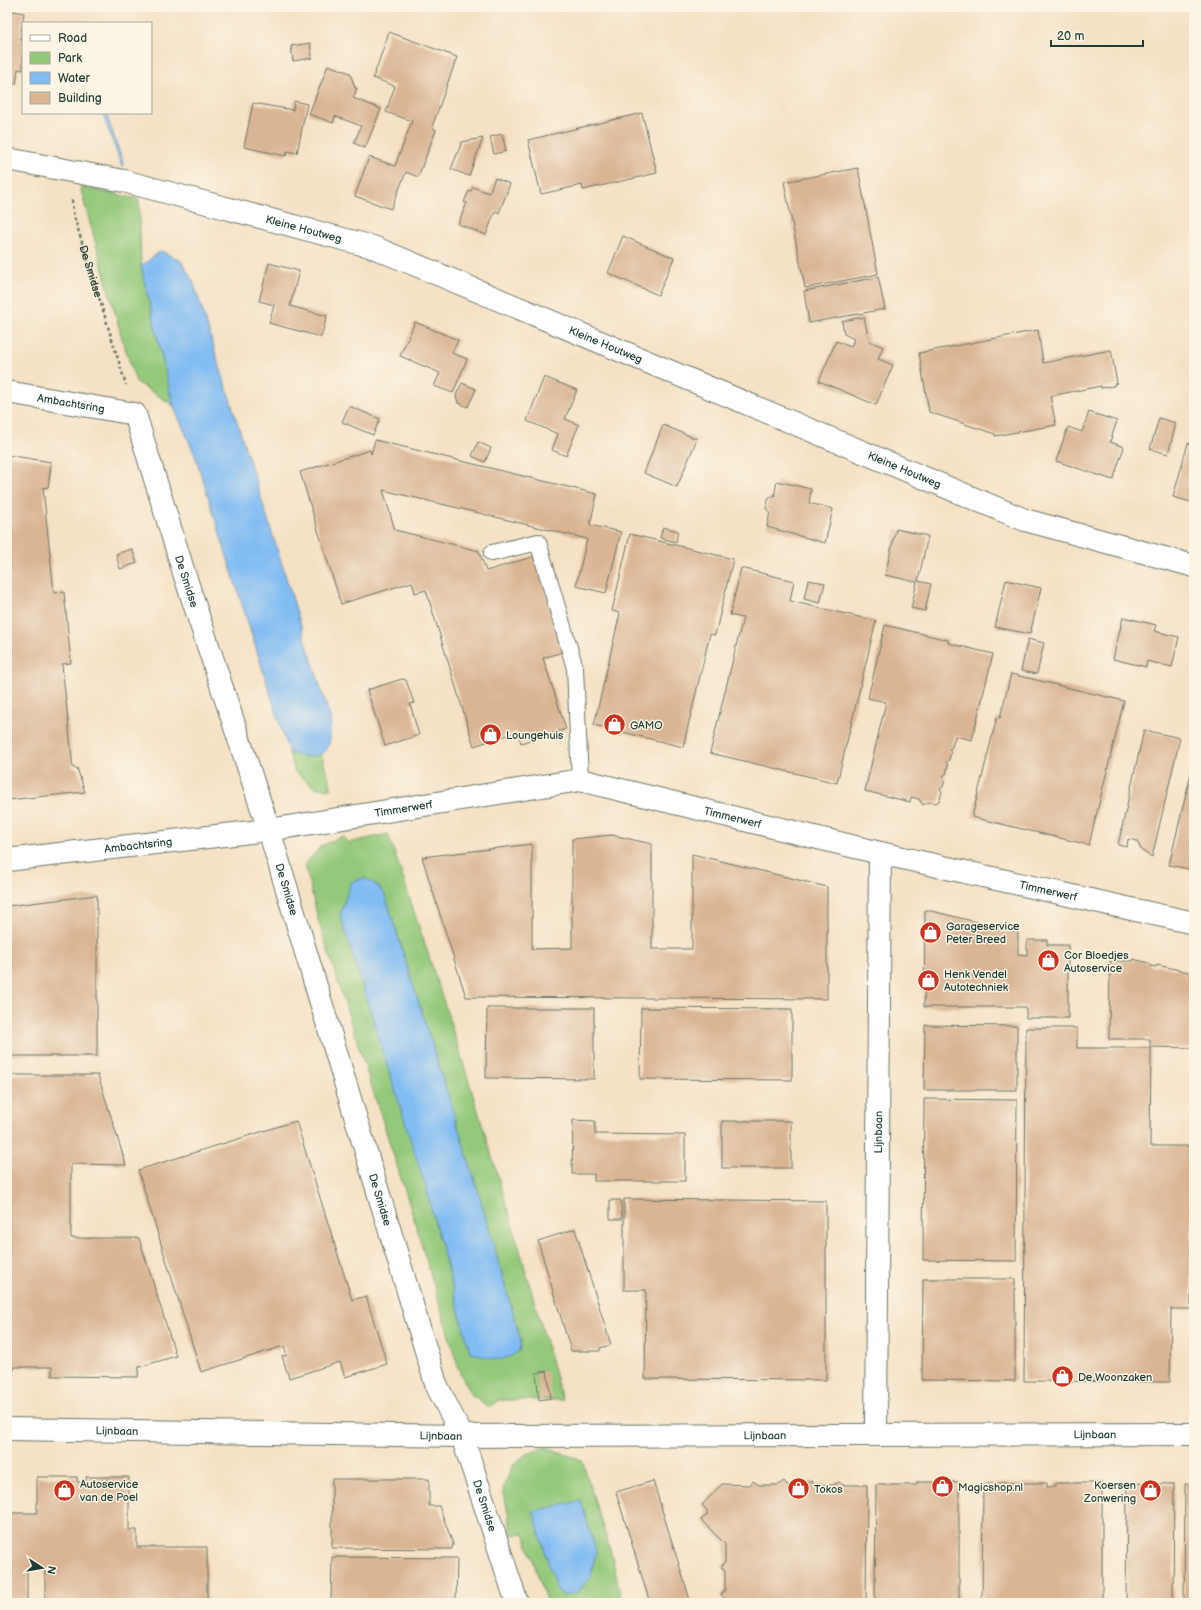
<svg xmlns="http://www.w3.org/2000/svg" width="1201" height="1610" font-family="'Balsamiq Sans',sans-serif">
	<rect width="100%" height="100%" fill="#fcf5e5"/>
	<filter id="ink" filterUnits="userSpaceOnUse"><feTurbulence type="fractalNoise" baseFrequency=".025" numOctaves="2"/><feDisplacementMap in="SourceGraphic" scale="8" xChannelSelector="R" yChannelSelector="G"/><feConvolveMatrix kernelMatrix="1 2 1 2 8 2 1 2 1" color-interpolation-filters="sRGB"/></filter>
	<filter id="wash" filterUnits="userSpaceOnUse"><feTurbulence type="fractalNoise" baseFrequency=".012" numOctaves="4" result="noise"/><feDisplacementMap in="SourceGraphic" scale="16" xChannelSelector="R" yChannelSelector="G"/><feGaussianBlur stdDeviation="0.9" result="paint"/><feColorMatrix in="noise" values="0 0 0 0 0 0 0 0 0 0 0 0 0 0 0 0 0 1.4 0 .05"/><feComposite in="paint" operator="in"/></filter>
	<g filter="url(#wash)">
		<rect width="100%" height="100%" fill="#f5e1c5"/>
		<g fill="#94c97b" stroke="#5a8358" fill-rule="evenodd">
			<path d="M 80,187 L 139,199 L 141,266 L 173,405 L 136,382 L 122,338 Z"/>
			<path d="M 289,753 L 306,757 L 321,754 L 332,789 L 316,788 L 295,772 Z"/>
			<path d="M 388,834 C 452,1021 510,1209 562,1400 L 499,1400 L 489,1407 L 471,1394 L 460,1373 L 409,1203 L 319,923 L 305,865 L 321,846 L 343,836 L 348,843 ZM 377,885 L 385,896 L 479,1194 L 521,1341 L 519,1351 L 470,1352 L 426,1189 Z"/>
			<path d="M 546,1447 L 582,1460 L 612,1556 L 622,1603 L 547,1603 L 524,1533 L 512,1535 L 503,1488 L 513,1465 L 526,1454 Z"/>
		</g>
		<g fill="#81bcf3" stroke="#507c94">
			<path d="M 102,113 L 106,113 L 124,165 L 122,166 Z"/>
			<path d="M 161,251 L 181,261 L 193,281 L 331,721 C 330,727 331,736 329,743 C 324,761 303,757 289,753 L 195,455 L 173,405 L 141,266 Z"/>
			<path d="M 364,878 L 377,885 L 385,895 L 479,1194 L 521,1341 L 519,1351 C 499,1365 491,1359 470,1352 L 426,1189 L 340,915 L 351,882 Z"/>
			<path d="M 581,1501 L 596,1551 L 591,1576 L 578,1592 L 564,1596 L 556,1589 L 533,1511 Z"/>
		</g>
		<g id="blocks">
			<g fill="#dab594">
				<path d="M 7,10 L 24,13 L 20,40 L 23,40 L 23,70 L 18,69 L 16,84 L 7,82 Z"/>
				<path d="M 389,32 L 457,57 L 432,127 L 436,130 L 418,177 L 406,172 L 391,209 L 355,196 L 369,157 L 395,166 L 412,121 L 386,112 L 395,86 L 373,78 Z"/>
				<path d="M 310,43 L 312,58 L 293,61 L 291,46 Z"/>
				<path d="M 328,65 L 350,73 L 355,88 L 357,88 L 353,98 L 381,109 L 365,148 L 354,143 L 361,126 L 335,116 L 333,123 L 309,114 Z"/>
				<path d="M 294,101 L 307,104 L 297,153 L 287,151 L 286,156 L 244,147 L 253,103 L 293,110 Z"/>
				<path d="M 642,113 L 657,173 L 583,190 L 582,185 L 541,194 L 528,140 Z"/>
				<path d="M 502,134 L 506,151 L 494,154 L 490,137 Z"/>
				<path d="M 483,138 L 469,176 L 451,169 L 462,142 Z"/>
				<path d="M 858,168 L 878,274 L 805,288 L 784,182 Z"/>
				<path d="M 495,178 L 510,184 L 499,213 L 495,211 L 486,235 L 458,224 L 467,203 L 464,202 L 469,191 L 471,191 L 473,187 L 489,193 Z"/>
				<path d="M 623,236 L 674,258 L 658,295 L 608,273 Z"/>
				<path d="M 269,263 L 299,271 L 290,306 L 327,316 L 321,337 L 269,323 L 274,305 L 259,301 Z"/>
				<path d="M 878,277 L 885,309 L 809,323 L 804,291 Z"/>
				<path d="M 864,317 L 869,341 L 883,347 L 878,359 L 893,365 L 876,405 L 819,381 L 836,341 L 851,347 L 854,339 L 844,334 L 842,321 Z"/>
				<path d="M 415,322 L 458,340 L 452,353 L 467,359 L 453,393 L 434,386 L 440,373 L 400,356 Z"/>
				<path d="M 1038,330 L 1043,363 L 1111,350 L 1117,383 L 1114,384 L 1114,386 L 1101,388 L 1101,386 L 1050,396 L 1056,425 L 995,436 L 995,434 L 929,412 L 919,353 Z"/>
				<path d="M 544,377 L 577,390 L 565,419 L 579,425 L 566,456 L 552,450 L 558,434 L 527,421 Z"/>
				<path d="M 462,383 L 476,389 L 468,407 L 458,403 L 456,395 Z"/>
				<path d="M 349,406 L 380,419 L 373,435 L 342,422 Z"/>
				<path d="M 1089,412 L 1117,421 L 1110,442 L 1124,447 L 1113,480 L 1056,461 L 1068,427 L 1082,432 Z"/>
				<path d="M 1159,418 L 1176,423 L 1168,454 L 1150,449 Z"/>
				<path d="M 663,425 L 697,439 L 677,487 L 644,473 Z"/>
				<path d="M 375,440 L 597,494 L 590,525 L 621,532 L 606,593 L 576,586 L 587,539 L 383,490 L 395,530 L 479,551 L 486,571 L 535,556 L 566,651 L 543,658 L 566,729 L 521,743 L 517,732 L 474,746 L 426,590 L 415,593 L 412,582 L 341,604 L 300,472 L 370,450 L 371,454 Z"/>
				<path d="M 478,442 L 491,448 L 485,462 L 472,456 Z"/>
				<path d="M 1188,443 L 1194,445 L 1194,503 L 1173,497 Z"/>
				<path d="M 7,455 L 51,462 L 51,465 L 48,487 L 43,488 L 54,593 L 64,592 L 71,663 L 62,664 L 73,768 L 77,768 L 85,792 L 7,800 Z"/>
				<path d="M 777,481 L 811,489 L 809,503 L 833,509 L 825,543 L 767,527 L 770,512 L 766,509 L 769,497 L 774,497 Z"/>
				<path d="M 663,527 L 678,531 L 676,542 L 660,538 Z"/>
				<path d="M 896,529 L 928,536 L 918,581 L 931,584 L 925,611 L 911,608 L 917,582 L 885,575 Z"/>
				<path d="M 630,534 L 733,559 L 715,635 L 710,634 L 683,747 L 594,725 L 620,613 L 612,611 Z"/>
				<path d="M 132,549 L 137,563 L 120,569 L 116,554 Z"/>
				<path d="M 741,568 L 794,581 L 790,601 L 876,621 L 837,783 L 710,753 L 743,618 L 730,615 Z"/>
				<path d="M 808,580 L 825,583 L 820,603 L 804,599 Z"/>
				<path d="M 1006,580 L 1041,588 L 1030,634 L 995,627 Z"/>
				<path d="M 1123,617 L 1156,625 L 1154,631 L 1179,637 L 1172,667 L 1147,661 L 1146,667 L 1113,659 Z"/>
				<path d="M 885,625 L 948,640 L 948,643 L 993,654 L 972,740 L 955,736 L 952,747 L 949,749 L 951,752 L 949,760 L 946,762 L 948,765 L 946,774 L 943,776 L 945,779 L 943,787 L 940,789 L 942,792 L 939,801 L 936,803 L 929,802 L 923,805 L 919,799 L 911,797 L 910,802 L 865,791 L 886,702 L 868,698 Z"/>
				<path d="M 1028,639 L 1044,643 L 1037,674 L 1021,671 Z"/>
				<path d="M 1011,674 L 1124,701 L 1089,845 L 972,817 L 997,717 L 1000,718 Z"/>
				<path d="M 402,679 L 406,680 L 414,703 L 410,704 L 419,735 L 385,746 L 367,690 Z"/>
				<path d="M 1144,730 L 1180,738 L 1152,857 L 1142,851 L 1137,841 L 1128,839 L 1127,847 L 1118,845 Z"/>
				<path d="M 1193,765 L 1194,765 L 1194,870 L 1169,865 Z"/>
				<path d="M 612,835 L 652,844 L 652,949 L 692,949 L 692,854 L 827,887 L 827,999 L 466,997 L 422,857 L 532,844 L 532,949 L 572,948 L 572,839 Z"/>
				<path d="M 97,895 L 97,1056 L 7,1056 L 7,906 Z"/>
				<path d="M 927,910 L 1018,932 L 1018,954 L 1027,955 L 1027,940 L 1047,940 L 1047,945 L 1068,945 L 1068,1018 L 1026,1018 L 1026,1007 L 924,1007 L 925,911 Z"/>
				<path d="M 1133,959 L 1149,963 L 1151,966 L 1156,967 L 1157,965 L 1193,973 L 1194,1048 L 1150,1047 L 1150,1039 L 1109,1039 L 1110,961 L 1133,961 Z"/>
				<path d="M 487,1008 L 594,1008 L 594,1079 L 486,1078 Z"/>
				<path d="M 641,1008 L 792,1009 L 792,1080 L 640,1079 Z"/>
				<path d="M 925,1025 L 1017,1026 L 1017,1090 L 924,1090 Z"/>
				<path d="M 1026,1028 L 1077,1028 L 1077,1048 L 1151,1048 L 1150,1146 L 1192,1146 L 1191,1309 L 1171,1309 L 1170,1382 L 1024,1381 Z"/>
				<path d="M 7,1075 L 98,1075 L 126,1165 L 71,1164 L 71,1238 L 139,1238 L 176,1356 L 139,1367 L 138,1377 L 52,1376 L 52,1367 L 14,1367 L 14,1370 L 13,1370 L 13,1367 L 7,1367 Z"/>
				<path d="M 924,1099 L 1017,1100 L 1016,1261 L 923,1260 Z"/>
				<path d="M 573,1120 L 595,1121 L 595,1134 L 685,1135 L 685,1181 L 594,1181 L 594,1174 L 572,1174 Z"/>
				<path d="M 296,1121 L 352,1300 L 366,1296 L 387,1364 L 345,1377 L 340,1362 L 289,1378 L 282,1356 L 287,1355 L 284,1346 L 201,1372 L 138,1170 Z"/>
				<rect x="722" y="1121" width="69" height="47"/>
				<path d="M 624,1199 L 826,1201 L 826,1380 L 645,1379 L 646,1290 L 624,1290 Z"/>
				<path d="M 610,1200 L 621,1200 L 622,1219 L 610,1219 Z"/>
				<path d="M 575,1229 L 611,1345 L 600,1348 L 600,1351 L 571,1351 L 538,1241 Z"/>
				<path d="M 923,1279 L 1015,1279 L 1015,1381 L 922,1380 Z"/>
				<path d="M 547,1371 L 551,1398 L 539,1400 L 536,1373 Z"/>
				<path d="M 37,1477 L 77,1477 L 77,1482 L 86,1482 L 86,1477 L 129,1477 L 129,1530 L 137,1530 L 137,1547 L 207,1547 L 207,1603 L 45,1603 L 45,1569 L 27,1569 L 27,1603 L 7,1603 L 7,1513 L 37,1513 Z"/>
				<path d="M 332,1479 L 429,1479 L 429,1506 L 439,1506 L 453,1544 L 452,1549 L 332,1548 Z"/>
				<path d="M 653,1481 L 691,1603 L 650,1603 L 616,1492 Z"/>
				<path d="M 753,1481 L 759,1485 L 778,1485 L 784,1481 L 787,1485 L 805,1485 L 811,1481 L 815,1485 L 833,1485 L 839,1482 L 843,1485 L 867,1485 L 866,1603 L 725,1603 L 725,1599 L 721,1595 L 725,1590 L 725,1571 L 722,1568 L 722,1565 L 725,1562 L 725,1544 L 701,1520 L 707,1515 L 707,1510 L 702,1505 L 722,1484 L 750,1485 Z"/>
				<path d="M 917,1482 L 959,1482 L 959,1603 L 875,1603 L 876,1485 L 917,1485 Z"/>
				<path d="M 986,1483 L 1047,1483 L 1047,1487 L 1055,1487 L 1055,1483 L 1102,1483 L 1102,1603 L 982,1603 L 983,1486 Z"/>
				<path d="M 1127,1483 L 1174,1484 L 1173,1603 L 1126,1603 Z"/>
				<path d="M 1185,1484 L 1194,1484 L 1194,1603 L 1184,1603 Z"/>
				<path d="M 332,1557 L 457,1558 L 456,1603 L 331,1603 Z"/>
			</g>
		</g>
	</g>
	<g filter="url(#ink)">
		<use href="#blocks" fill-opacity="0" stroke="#6a7667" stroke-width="1"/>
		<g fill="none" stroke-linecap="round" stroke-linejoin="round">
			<defs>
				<path id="lane" d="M 492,553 L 538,542 L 575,668 L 580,780"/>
				<g id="street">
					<path id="s2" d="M 7,159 L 124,181 L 373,247 L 1025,520 L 1194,566"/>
					<path id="s3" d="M 7,392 L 135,414 L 184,573 L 269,830 L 436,1384 L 462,1436 L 517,1603"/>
					<path id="s4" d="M 7,860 L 269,830 L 580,780 L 880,853 L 1194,923"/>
					<path id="s5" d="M 7,1429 L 462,1436 L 1194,1434"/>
					<path id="s6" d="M 876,1435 L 880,853"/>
				</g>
			</defs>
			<use href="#lane" stroke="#6a7667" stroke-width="18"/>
			<use href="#street" stroke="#6a7667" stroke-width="24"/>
			<path stroke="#6a7667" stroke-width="2.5" stroke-dasharray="3 3" stroke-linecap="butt" id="s1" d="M 72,200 L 73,213 L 126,385"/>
			<use href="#lane" stroke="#fff" stroke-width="16"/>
			<use href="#street" stroke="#fff" stroke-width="22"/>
		</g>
	</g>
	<defs>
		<symbol id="shop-disc" viewBox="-11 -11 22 22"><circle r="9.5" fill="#c8321e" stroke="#fcf5e5"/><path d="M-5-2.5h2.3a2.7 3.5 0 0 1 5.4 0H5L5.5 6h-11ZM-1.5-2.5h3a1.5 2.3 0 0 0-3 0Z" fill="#fff"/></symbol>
	</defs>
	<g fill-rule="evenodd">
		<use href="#shop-disc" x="602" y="712" width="25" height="25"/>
		<use href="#shop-disc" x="478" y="722" width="25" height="25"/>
		<use href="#shop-disc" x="918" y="920" width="25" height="25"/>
		<use href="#shop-disc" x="1036" y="948" width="25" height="25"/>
		<use href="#shop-disc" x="916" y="968" width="25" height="25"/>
		<use href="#shop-disc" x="1050" y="1364" width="25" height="25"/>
		<use href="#shop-disc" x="930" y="1474" width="25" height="25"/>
		<use href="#shop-disc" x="786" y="1476" width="25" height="25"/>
		<use href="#shop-disc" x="52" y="1478" width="25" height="25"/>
		<use href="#shop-disc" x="1138" y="1478" width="25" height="25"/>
	</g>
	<g text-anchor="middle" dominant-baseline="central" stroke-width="3" stroke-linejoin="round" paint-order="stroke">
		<g font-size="11" fill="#1f3d34" stroke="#fcf5e5">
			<text stroke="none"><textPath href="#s2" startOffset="305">Kleine Houtweg</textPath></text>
			<text stroke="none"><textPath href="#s1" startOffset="74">De Smidse</textPath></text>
			<text stroke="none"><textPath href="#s2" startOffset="629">Kleine Houtweg</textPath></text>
			<text stroke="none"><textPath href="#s3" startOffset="65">Ambachtsring</textPath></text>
			<text stroke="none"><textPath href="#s2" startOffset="953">Kleine Houtweg</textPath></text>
			<text stroke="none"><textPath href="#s3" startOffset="305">De Smidse</textPath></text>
			<text stroke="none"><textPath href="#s4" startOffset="400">Timmerwerf</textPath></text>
			<text stroke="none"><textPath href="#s4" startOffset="736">Timmerwerf</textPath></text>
			<text stroke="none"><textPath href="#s4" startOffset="132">Ambachtsring</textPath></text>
			<text stroke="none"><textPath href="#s3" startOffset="629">De Smidse</textPath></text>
			<text stroke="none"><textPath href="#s4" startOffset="1060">Timmerwerf</textPath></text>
			<text stroke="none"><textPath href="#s6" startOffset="303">Lijnbaan</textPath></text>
			<text stroke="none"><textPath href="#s3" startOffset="953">De Smidse</textPath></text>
			<text stroke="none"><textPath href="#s5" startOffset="110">Lijnbaan</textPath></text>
			<text stroke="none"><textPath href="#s5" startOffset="1088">Lijnbaan</textPath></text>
			<text stroke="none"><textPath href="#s5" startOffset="434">Lijnbaan</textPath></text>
			<text stroke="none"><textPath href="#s5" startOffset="758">Lijnbaan</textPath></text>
			<text stroke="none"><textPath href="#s3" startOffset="1277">De Smidse</textPath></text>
		</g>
		<g font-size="11" fill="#1f3d34" stroke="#fcf5e5" text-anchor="start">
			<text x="630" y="725">GAMO</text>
			<text x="506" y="735">Loungehuis</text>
			<text x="946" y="926">Garageservice<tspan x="946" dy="13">Peter Breed</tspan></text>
			<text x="1064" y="955">Cor Bloedjes<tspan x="1064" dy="13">Autoservice</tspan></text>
			<text x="944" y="974">Henk Vendel<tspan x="944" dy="13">Autotechniek</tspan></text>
			<text x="1078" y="1377">De Woonzaken</text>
			<text x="80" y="1484">Autoservice<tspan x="80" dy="13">van de Poel</tspan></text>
			<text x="1136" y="1485" text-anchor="end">Koersen<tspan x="1136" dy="13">Zonwering</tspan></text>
			<text x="958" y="1487">Magicshop.nl</text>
			<text x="814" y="1489">Tokos</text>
		</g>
	</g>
	<rect width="1201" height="1610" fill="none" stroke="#fcf5e5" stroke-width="24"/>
	<rect x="22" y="22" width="130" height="92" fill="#fcf5e5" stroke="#a4ab9e"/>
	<rect x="30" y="35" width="20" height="6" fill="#ffffff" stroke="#a4ab9e"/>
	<text x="58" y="42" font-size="12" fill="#1f3d34">Road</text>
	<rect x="30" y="52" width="20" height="12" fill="#94c97b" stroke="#a4ab9e"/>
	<text x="58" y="62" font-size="12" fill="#1f3d34">Park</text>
	<rect x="30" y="72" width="20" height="12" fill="#81bcf3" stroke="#a4ab9e"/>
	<text x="58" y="82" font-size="12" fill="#1f3d34">Water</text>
	<rect x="30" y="92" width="20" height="12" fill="#dab594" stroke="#a4ab9e"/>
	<text x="58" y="102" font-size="12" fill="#1f3d34">Building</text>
	<g transform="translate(42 1568) rotate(102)" stroke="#fcf5e5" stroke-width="3" paint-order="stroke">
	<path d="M0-3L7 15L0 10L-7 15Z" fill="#1f3d34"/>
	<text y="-6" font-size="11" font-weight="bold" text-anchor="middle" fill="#1f3d34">N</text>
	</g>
	<path d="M1051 40v6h92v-6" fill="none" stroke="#1f3d34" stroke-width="2"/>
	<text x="1057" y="40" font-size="12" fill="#1f3d34" stroke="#fcf5e5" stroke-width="3" paint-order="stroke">20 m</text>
</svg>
